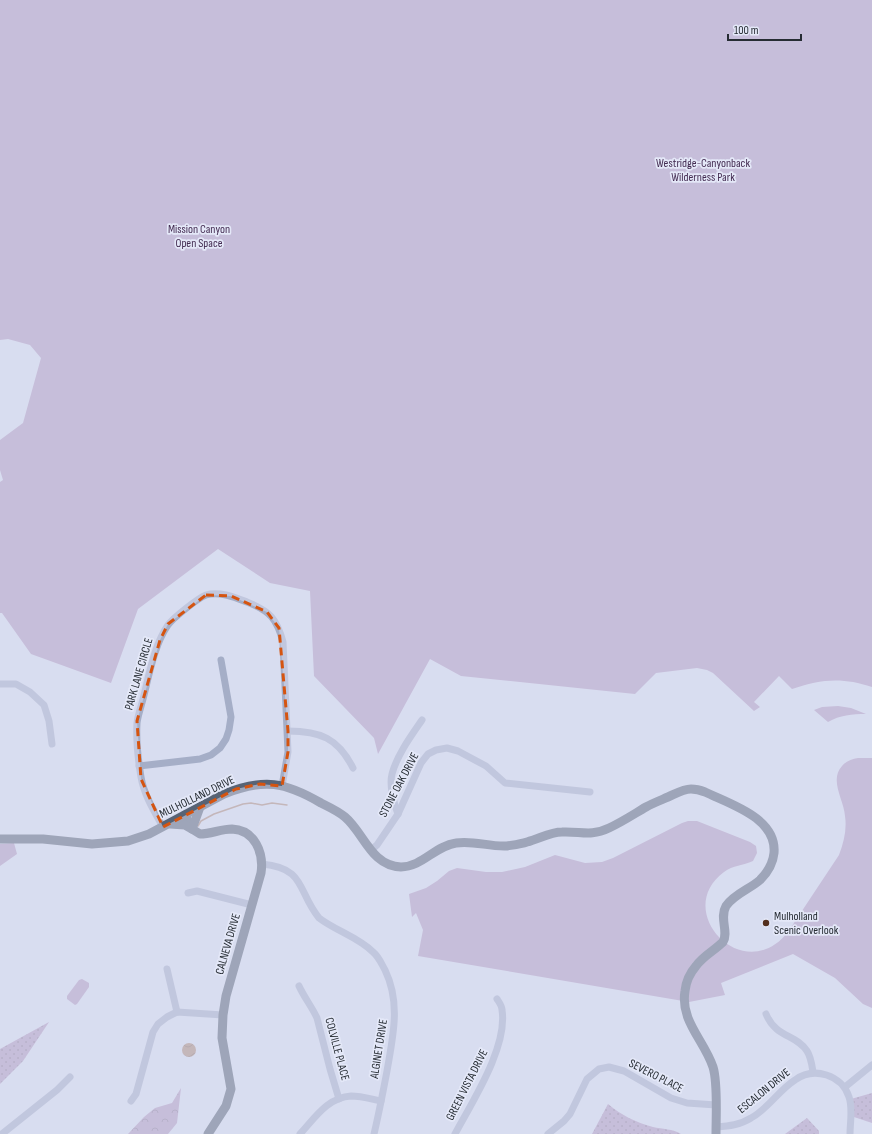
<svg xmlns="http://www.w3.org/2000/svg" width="872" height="1134" font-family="'Sofia Sans Condensed',sans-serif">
	<defs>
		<pattern id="grass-dots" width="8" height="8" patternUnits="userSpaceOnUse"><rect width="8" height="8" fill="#b099be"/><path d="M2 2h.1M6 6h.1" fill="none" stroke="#8f7d9b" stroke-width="1.8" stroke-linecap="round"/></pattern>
		<pattern id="forest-crowns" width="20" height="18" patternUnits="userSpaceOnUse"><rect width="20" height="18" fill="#b099be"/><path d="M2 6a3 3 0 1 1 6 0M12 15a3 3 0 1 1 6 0" fill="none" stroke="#8f7d9b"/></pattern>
		<pattern id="water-waves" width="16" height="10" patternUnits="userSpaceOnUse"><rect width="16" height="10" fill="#ac8978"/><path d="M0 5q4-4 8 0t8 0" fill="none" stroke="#8c7063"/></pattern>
	</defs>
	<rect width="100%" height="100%" fill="#d8ddf0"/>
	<g fill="url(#grass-dots)">
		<path d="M 49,1022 L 23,1061 L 0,1084 L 0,1049 Z"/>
		<path d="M 872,1093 L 872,1123 L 851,1116 L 851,1099 Z"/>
		<path d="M 608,1104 C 621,1115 637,1123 653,1127 C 662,1129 673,1129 681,1134 L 592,1134 Z"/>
		<path d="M 807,1118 L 819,1131 L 819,1134 L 785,1134 Z"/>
	</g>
	<path fill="url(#forest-crowns)" d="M 181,1088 L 177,1123 L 168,1134 L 128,1134 L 144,1117 L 155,1108 L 172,1103 Z"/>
	<g fill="#b099be">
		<path d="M 0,0 L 872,0 L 872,687 C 843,677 820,679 792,689 L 779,676 L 754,702 L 760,707 L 754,711 L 713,673 L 707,670 L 697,668 L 656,673 L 635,694 L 461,676 L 430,659 L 378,754 L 374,738 L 314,676 L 310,591 L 270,583 L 218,549 L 138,609 L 111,683 L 31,654 L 2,613 L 0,613 L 0,482 L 3,480 L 0,470 L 0,440 L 23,423 L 41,358 L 30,345 L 8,339 L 0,340 Z"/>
		<path d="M 838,706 L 851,708 L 866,714 C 852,714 840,715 828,722 L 814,710 L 822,707 Z"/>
		<path d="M 858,758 L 872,758 L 872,1008 L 863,1004 L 835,978 L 793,954 L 721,983 L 725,995 L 689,1002 L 418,956 L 423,930 L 416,913 L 412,917 L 409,894 L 426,888 L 437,881 L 449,871 L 457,868 L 486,872 L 502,872 L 525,867 L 555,855 L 585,863 L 602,862 L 613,858 L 682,823 L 688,821 L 697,821 L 750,842 L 756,846 L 757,853 L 753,861 C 743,866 733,865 724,872 C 671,911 744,988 788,932 L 839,855 C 844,842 847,829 845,816 C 844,800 829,780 842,766 C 846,761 852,759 858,758 Z"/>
		<path d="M 14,843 L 17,854 L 0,866 L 0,844 Z"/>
		<path d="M 82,979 L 89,983 L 89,987 L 77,1004 L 75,1005 L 67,999 L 67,996 L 79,980 Z"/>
	</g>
	<circle fill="url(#water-waves)" cx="189" cy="1050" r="7"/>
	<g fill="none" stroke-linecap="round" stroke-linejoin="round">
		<path stroke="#ac8978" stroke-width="1.5" d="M 198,826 L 201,821 L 214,814 L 243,804 L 251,803 L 262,805 L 272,803 L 287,805"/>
		<g stroke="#a5aec7" stroke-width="7">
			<path d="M 0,684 L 16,684 L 30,692 L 44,705 L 49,721 L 52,744"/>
			<path d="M 288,731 C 320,731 338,738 353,768"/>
			<path d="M 139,766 L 200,759 L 211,755 L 220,748 L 226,739 L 229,730 L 231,717 L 221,660"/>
			<path d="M 398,814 C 394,804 389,786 392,774 C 397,755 411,736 422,720"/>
			<path d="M 163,827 C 154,811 144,795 141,777 C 138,759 136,740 137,723 C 138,715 141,707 143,699 C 149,676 154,645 168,625 C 173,618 198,598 206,595 C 219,591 234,597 247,602 C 270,611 277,619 283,642 L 288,752 L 282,786"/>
			<path d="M 371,850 L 377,845 L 398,814 L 421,763 L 428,754 L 436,750 L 447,748 L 458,751 L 486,766 L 505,783 L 590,792"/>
			<path d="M 262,864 C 306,868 297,891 319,918 C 336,931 358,937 373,952 C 379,957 381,963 385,970 C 401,1003 393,1036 387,1071 C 383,1092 379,1113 374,1134"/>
			<path d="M 188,893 L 197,891 L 252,905"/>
			<path d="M 167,969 L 177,1012"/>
			<path d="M 299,986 C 304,997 312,1007 317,1018 L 330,1069 L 339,1099"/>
			<path d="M 766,1014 C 776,1038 796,1034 807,1051 C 811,1057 812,1066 813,1072"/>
			<path d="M 845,1087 L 872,1065"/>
			<path d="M 131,1101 L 136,1094 L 153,1032 L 158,1024 L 167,1017 L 177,1012 L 223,1015"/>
			<path d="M 716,1127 C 729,1126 740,1125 751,1118 C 768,1109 779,1090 795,1080 C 814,1066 842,1075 849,1097 C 853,1108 850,1123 850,1134"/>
			<path d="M 2,1134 L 57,1090 L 70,1077"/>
			<path d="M 300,1134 C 314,1119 328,1097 351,1096 C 361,1096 371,1099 381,1101"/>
			<path d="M 455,1134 C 472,1102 508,1047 502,1010 C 502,1006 499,1002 497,999"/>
			<path d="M 548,1134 L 564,1121 L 570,1114 L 587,1079 L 599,1069 L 609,1067 L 624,1071 L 671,1098 L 687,1103 L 716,1105"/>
		</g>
		<g stroke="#576375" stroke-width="9">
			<path d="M 185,815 L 192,829 L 200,834 C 211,834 221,829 232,829 C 255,830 264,853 261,873 L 226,996 L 223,1015 L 222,1038 L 231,1089 L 226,1106 L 208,1134"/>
			<path d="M 170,824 L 185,825 L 192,829 L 200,807"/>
			<path d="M 0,839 L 43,839 L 92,844 L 128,841 L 149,834 L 224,794 C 264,778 285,782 321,803 C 329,807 338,811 345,817 C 364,833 371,866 401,867 C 422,867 435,846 456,843 C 473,840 489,847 507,846 C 513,845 521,844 527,842 C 539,839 550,832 562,832 C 581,831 590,837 609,828 C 622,822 634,814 646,807 C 653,803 661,800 668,797 C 675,794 683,789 691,789 C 696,789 700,790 705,792 C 730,804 777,818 774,853 C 773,863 767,873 760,880 C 750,889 734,894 726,906 C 719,918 729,932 723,942 C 715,950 703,956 696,966 C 690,973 686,981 685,991 C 680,1021 704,1040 713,1067 C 718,1083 716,1116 716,1134"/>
		</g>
	</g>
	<path d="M0 0H872V1134H0ZM 206,595 L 231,596 L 267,612 L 279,628 L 288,731 L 288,752 L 282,786 L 260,784 L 236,789 L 163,827 L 141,779 L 137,721 L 160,640 L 168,624 Z" fill="#d8ddf0" fill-opacity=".55" fill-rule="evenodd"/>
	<path fill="none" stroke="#d55410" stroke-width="3" stroke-dasharray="8 5" stroke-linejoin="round" d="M 206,595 L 231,596 L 267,612 L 279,628 L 288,731 L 288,752 L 282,786 L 260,784 L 236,789 L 163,827 L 141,779 L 137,721 L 160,640 L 168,624 Z"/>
	<circle fill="#532f1d" stroke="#e4e8f8" stroke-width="1.5" cx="766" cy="923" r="4"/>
	<g text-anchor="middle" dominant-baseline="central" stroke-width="3.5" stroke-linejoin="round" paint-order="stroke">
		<g font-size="12" fill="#432b51" stroke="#e4e8f8">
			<text x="703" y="163">Westridge-Canyonback<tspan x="703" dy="14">Wilderness Park</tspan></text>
			<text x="199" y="229">Mission Canyon<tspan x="199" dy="14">Open Space</tspan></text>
		</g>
		<g font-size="12" fill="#262c33" stroke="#e4e8f8">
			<text transform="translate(139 674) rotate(-74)">PARK LANE CIRCLE</text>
			<text transform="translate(399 785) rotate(-62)">STONE OAK DRIVE</text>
			<text transform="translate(197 797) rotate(-26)">MULHOLLAND DRIVE</text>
			<text transform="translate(228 944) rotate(-74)">CALNEVA DRIVE</text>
			<text transform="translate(337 1049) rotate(75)">COLVILLE PLACE</text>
			<text transform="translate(379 1049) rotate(-81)">ALGINET DRIVE</text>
			<text transform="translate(656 1076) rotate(27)">SEVERO PLACE</text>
			<text transform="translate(467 1085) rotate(-63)">GREEN VISTA DRIVE</text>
			<text transform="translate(764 1091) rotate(-39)">ESCALON DRIVE</text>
		</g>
		<g font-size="12" fill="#262c33" stroke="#e4e8f8" text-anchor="start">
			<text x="774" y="916">Mulholland<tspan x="774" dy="14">Scenic Overlook</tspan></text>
		</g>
	</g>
	<path d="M728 34v6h73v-6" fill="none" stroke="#262c33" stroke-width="2"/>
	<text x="734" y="34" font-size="12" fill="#262c33" stroke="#e4e8f8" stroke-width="3" paint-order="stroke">100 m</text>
</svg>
